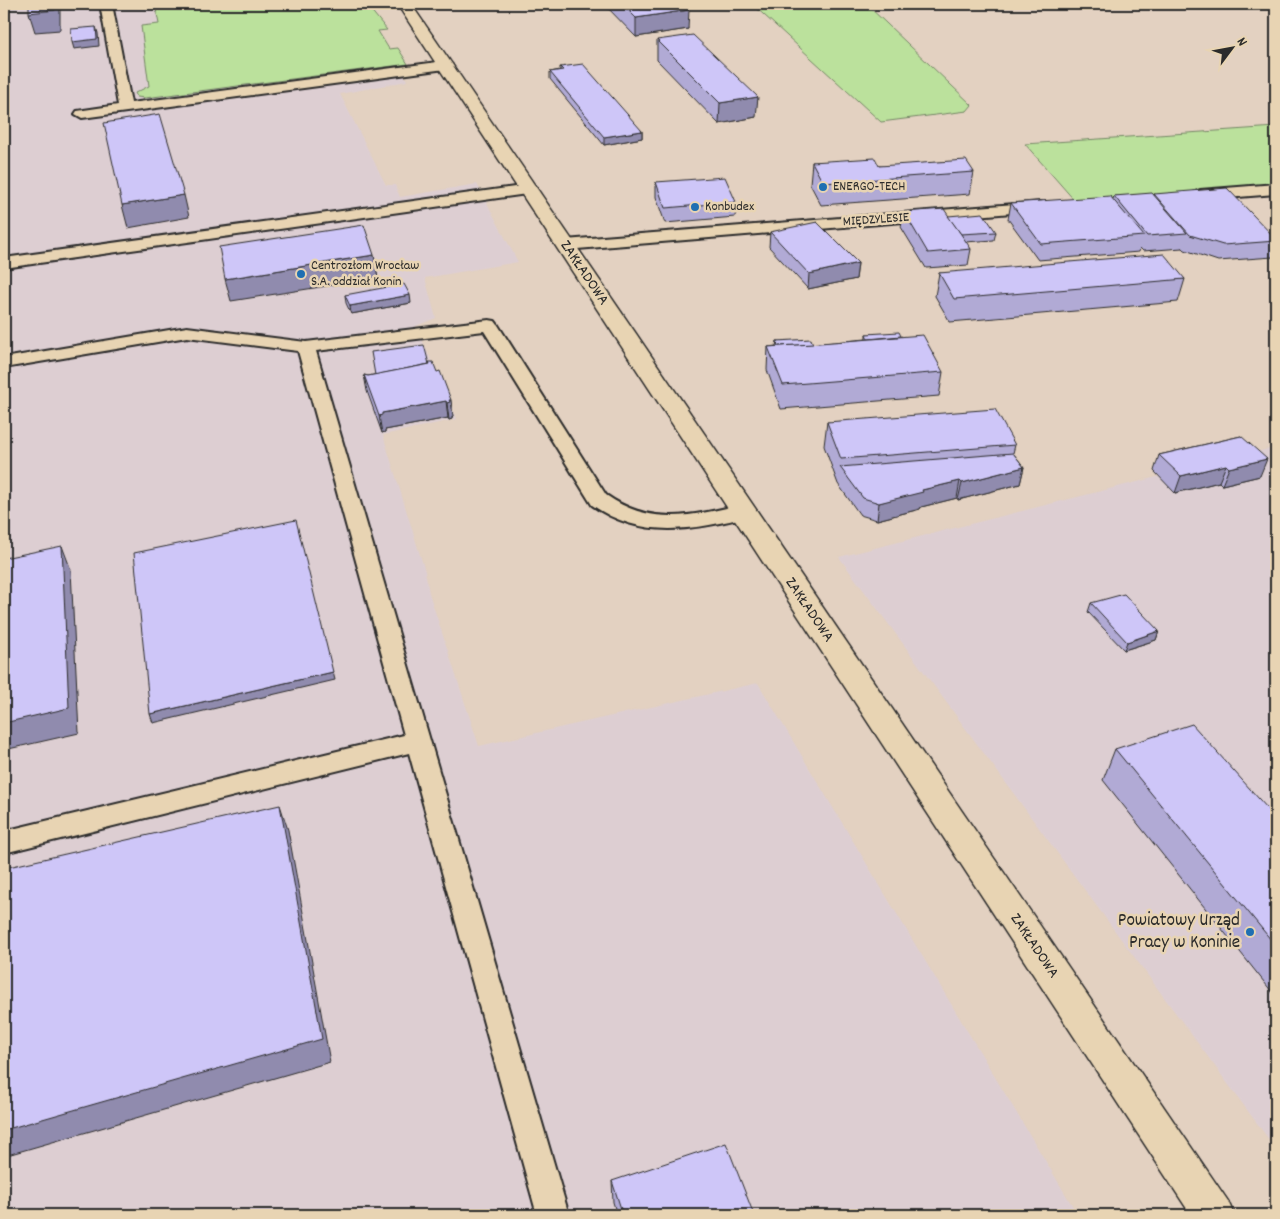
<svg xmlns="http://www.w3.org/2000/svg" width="1280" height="1219" font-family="Dekko,sans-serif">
	<rect width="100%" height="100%" fill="#e3d1c1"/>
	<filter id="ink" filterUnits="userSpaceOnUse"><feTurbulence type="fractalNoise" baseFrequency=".02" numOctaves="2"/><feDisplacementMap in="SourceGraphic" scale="10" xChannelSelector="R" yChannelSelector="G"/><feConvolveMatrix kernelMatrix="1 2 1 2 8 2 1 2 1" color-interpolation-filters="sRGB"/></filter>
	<g filter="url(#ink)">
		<g fill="#ddced2">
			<path d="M 4,4 L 366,4 L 387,30 L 378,31 L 389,49 L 398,48 L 408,64 L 400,65 L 407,81 L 340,94 L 386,185 L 395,185 L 400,197 L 477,184 L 518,262 L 425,278 L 436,318 L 416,326 L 457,419 L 383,435 L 425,571 L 429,593 L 479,746 L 758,683 L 1078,1215 L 4,1215 Z"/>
			<path d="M 1276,447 L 1276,1149 L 839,557 Z"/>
		</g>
		<g fill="#bbe19c" stroke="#738664">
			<path d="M 155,4 L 366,4 L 387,30 L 378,31 L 389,49 L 398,48 L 408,64 L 145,98 L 137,97 L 135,93 L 149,86 L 141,26 L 159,24 Z"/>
			<path d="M 752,4 L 866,4 L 972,105 L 967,111 L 881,122 Z"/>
			<path d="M 1276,127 L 1276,186 L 1075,201 L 1025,144 Z"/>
		</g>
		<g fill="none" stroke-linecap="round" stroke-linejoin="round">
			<defs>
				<g id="lane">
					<path d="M 100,4 L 112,4 L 131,103 L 445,61 L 452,65 L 445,69 L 82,118 L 75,114 L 77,111 L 118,105 Z"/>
					<path d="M 1276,184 L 1276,194 L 1200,200 L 1195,198 L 1192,195 L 1195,192 L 1200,190 Z"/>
					<path d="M 529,185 L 534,187 L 537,190 L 534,193 L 4,268 L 4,258 Z"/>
					<path d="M 1041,202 L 1047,204 L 1049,207 L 1047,210 L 565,250 L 559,248 L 557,245 L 559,242 L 565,240 Z"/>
					<path d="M 489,320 L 495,321 L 498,325 L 606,495 C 651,527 693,516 743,504 L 750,506 L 753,511 L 750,516 C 695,530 641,540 592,505 L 484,331 L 316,351 L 569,1215 L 537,1215 L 409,753 L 4,853 L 4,831 L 404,735 L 298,351 L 187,337 L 4,368 L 4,358 L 187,327 L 306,342 Z"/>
				</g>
				<path id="street" d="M 397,4 L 411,4 L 1228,1201 L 1234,1215 L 1191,1215 Z"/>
			</defs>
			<use href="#lane" stroke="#2b2b2b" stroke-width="4"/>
			<use href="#street" stroke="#2b2b2b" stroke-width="3"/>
			<use href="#lane" fill="#e8d4b3" fill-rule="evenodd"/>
			<use href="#street" fill="#e8d4b3" fill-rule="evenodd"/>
		</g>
		<g fill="#b1aad5" stroke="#2b2b2b">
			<path d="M 604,4 L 682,4 L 688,29 L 636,37 Z"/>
			<path d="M 657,40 L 756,117 L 719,124 L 657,60 Z"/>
			<path d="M 560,67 L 642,131 L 642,138 L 604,145 L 550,79 L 550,72 L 560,70 Z"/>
			<path d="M 812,162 L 879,166 L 974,172 L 970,194 L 821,205 L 810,184 Z"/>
			<path d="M 656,182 L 736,202 L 735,217 L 665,223 L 656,197 Z"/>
			<path d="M 1154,194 L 1276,239 L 1276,246 L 1273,257 L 1218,261 L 1185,250 L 1182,247 L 1182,248 L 1143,251 L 1140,248 L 1139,252 L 1038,260 L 1008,219 L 1011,203 L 1113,199 L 1114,196 L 1154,196 Z"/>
			<path d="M 904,212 L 948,216 L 996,232 L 994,240 L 965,242 L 971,249 L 968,265 L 926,268 L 901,227 Z"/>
			<path d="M 770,232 L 858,263 L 856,279 L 808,289 L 769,247 Z"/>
			<path d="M 939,273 L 1185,279 L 1178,302 L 950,322 L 935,296 Z"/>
			<path d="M 345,295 L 411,303 L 351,314 L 346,303 Z"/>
			<path d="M 866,334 L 901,336 L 943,372 L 939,396 L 781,409 L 767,370 L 768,347 L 776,346 L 777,341 L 813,344 L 866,339 Z"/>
			<path d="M 429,362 L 453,416 L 452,417 L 452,419 L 449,420 L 448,418 L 385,430 L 385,432 L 382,433 L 367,391 L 364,375 L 368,376 L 429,364 Z"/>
			<path d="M 827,422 L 1015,445 L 1013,453 L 1024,467 L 1020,484 L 958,500 L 957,498 L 921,507 L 920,509 L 877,520 L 860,515 L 838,484 L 824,446 Z"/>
			<path d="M 1241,436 L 1260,476 L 1222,485 L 1219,482 L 1175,493 L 1154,471 L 1159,455 Z"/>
			<path d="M 1091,603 L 1159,631 L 1156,640 L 1124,650 L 1088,612 Z"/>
			<path d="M 1115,749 L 1276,818 L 1276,997 L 1103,780 Z"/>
			<path d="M 612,1181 L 754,1215 L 617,1215 L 613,1202 Z"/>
		</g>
		<g fill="#908bae" stroke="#2b2b2b">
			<path d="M 55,4 L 88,4 L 88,6 L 60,9 L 60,30 L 35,32 L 29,13 Z"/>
			<path d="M 689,10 L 688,29 L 636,37 L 636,18 Z"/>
			<path d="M 96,27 L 98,33 L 99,46 L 74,49 L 72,42 Z"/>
			<path d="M 758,97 L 756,117 L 719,124 L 720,103 Z"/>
			<path d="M 642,131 L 642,138 L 604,145 L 604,137 Z"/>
			<path d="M 184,195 L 189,217 L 128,228 L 122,205 Z"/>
			<path d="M 374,255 L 378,278 L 231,301 L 225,279 Z"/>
			<path d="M 858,263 L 856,279 L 808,289 L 809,274 Z"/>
			<path d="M 410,295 L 411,303 L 351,314 L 350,306 Z"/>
			<path d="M 449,400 L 451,400 L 453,416 L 452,417 L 452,419 L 449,420 L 447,403 Z"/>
			<path d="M 446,401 L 448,418 L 385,430 L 385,432 L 382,433 L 379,416 L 382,413 Z"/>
			<path d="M 1267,459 L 1260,476 L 1222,485 L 1229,468 Z"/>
			<path d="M 1226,465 L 1219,482 L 1175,493 L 1181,476 Z"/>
			<path d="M 1024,467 L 1020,484 L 958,500 L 962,483 Z"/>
			<path d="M 960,481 L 957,498 L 921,507 L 920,509 L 877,520 L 879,503 L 922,490 Z"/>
			<path d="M 62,546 L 71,570 L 79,733 L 4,750 L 4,723 Z"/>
			<path d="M 1159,631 L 1156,640 L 1124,650 L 1127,642 Z"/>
			<path d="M 333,672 L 335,680 L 153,723 L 150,714 Z"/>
			<path d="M 280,805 L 288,830 L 330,1062 L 4,1156 L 4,1130 Z"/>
		</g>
		<g fill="#cec6f8" stroke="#2b2b2b">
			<path d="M 29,4 L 55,4 L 55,10 L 29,13 Z"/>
			<path d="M 622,4 L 682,4 L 689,10 L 636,18 Z"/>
			<path d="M 96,27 L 97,39 L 72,42 L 71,29 Z"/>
			<path d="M 693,35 L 758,97 L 720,103 L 657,40 Z"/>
			<path d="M 583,64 L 642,131 L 604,137 L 550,72 L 563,70 L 560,67 Z"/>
			<path d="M 160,114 L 184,195 L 122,205 L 104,123 Z"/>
			<path d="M 875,158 L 879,166 L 966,160 L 974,172 L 823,183 L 812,162 Z"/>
			<path d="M 725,177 L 736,202 L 665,208 L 656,182 Z"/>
			<path d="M 1227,188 L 1276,239 L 1276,241 L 1223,245 L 1190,235 L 1154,194 Z"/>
			<path d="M 1152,193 L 1187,233 L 1147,236 L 1114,196 Z"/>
			<path d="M 1110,196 L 1144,236 L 1041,244 L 1011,203 Z"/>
			<path d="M 944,209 L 971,249 L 928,253 L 904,212 Z"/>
			<path d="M 983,213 L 996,232 L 961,234 L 948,216 Z"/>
			<path d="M 817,222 L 858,263 L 809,274 L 770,232 Z"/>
			<path d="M 364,225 L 374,255 L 225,279 L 219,247 Z"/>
			<path d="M 1164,254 L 1185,279 L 954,299 L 939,273 Z"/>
			<path d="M 404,284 L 410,295 L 350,306 L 345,295 Z"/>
			<path d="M 899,332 L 901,336 L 868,339 L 866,334 Z"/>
			<path d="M 923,335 L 943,372 L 783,385 L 768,347 Z"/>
			<path d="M 811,339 L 813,344 L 778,346 L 777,341 Z"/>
			<path d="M 424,345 L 429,364 L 375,375 L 371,352 Z"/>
			<path d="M 429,362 L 433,362 L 437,372 L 440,371 L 451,400 L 449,400 L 450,402 L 447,403 L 446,401 L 382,413 L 382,415 L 379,416 L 364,375 L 368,376 L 430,364 Z"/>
			<path d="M 995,409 L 1015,445 L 841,459 L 827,422 Z"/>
			<path d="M 1241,436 L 1267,459 L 1229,468 L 1226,465 L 1181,476 L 1159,455 Z"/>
			<path d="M 1013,453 L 1024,467 L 962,483 L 960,481 L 922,490 L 923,492 L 879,503 L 863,498 L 840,467 Z"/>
			<path d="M 296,520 L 333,672 L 150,714 L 134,553 Z"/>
			<path d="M 62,546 L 69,708 L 4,723 L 4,558 Z"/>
			<path d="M 1124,594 L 1159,631 L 1127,642 L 1091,603 Z"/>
			<path d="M 1192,724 L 1276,818 L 1276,946 L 1115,749 Z"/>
			<path d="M 280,805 L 322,1039 L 4,1130 L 4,868 Z"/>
			<path d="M 726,1143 L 754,1215 L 623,1215 L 612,1181 Z"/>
		</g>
	</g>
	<g fill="#1f6fb2" stroke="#e8d4b3" stroke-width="2">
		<circle cx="823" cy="187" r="5"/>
		<circle cx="695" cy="207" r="5"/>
		<circle cx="301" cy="274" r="5"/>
		<circle cx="1250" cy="932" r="5"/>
	</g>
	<g text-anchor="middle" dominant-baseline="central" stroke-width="5" stroke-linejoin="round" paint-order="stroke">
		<g font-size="14" fill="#2b2b2b" stroke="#e8d4b3" text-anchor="start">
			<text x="833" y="187">ENERGO-TECH</text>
			<text x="705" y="207">Konbudex</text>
			<text x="311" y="266">Centrozłom Wrocław<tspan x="311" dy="16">S.A. oddział Konin</tspan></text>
		</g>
		<g font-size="14" fill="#2b2b2b" stroke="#e8d4b3">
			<text transform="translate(876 220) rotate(-4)">MIĘDZYLESIE</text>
		</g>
		<g font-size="16" fill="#2b2b2b" stroke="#e8d4b3">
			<text transform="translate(584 273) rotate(56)">ZAKŁADOWA</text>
			<text transform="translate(809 610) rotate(56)">ZAKŁADOWA</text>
			<text transform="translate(1034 946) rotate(56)">ZAKŁADOWA</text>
		</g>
		<g font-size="19" fill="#2b2b2b" stroke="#e8d4b3" text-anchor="end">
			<text x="1240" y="921">Powiatowy Urząd<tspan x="1240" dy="22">Pracy w Koninie</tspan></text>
		</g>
	</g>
	<rect width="1280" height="1219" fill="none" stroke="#e8d4b3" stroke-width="20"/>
	<rect x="10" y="10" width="1260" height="1199" fill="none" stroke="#2b2b2b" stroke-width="2" filter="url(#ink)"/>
	<g transform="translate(1232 48) rotate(58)" stroke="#e8d4b3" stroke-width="4" paint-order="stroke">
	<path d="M0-4L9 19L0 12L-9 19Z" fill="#2b2b2b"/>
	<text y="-8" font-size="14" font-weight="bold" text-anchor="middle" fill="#2b2b2b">N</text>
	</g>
</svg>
